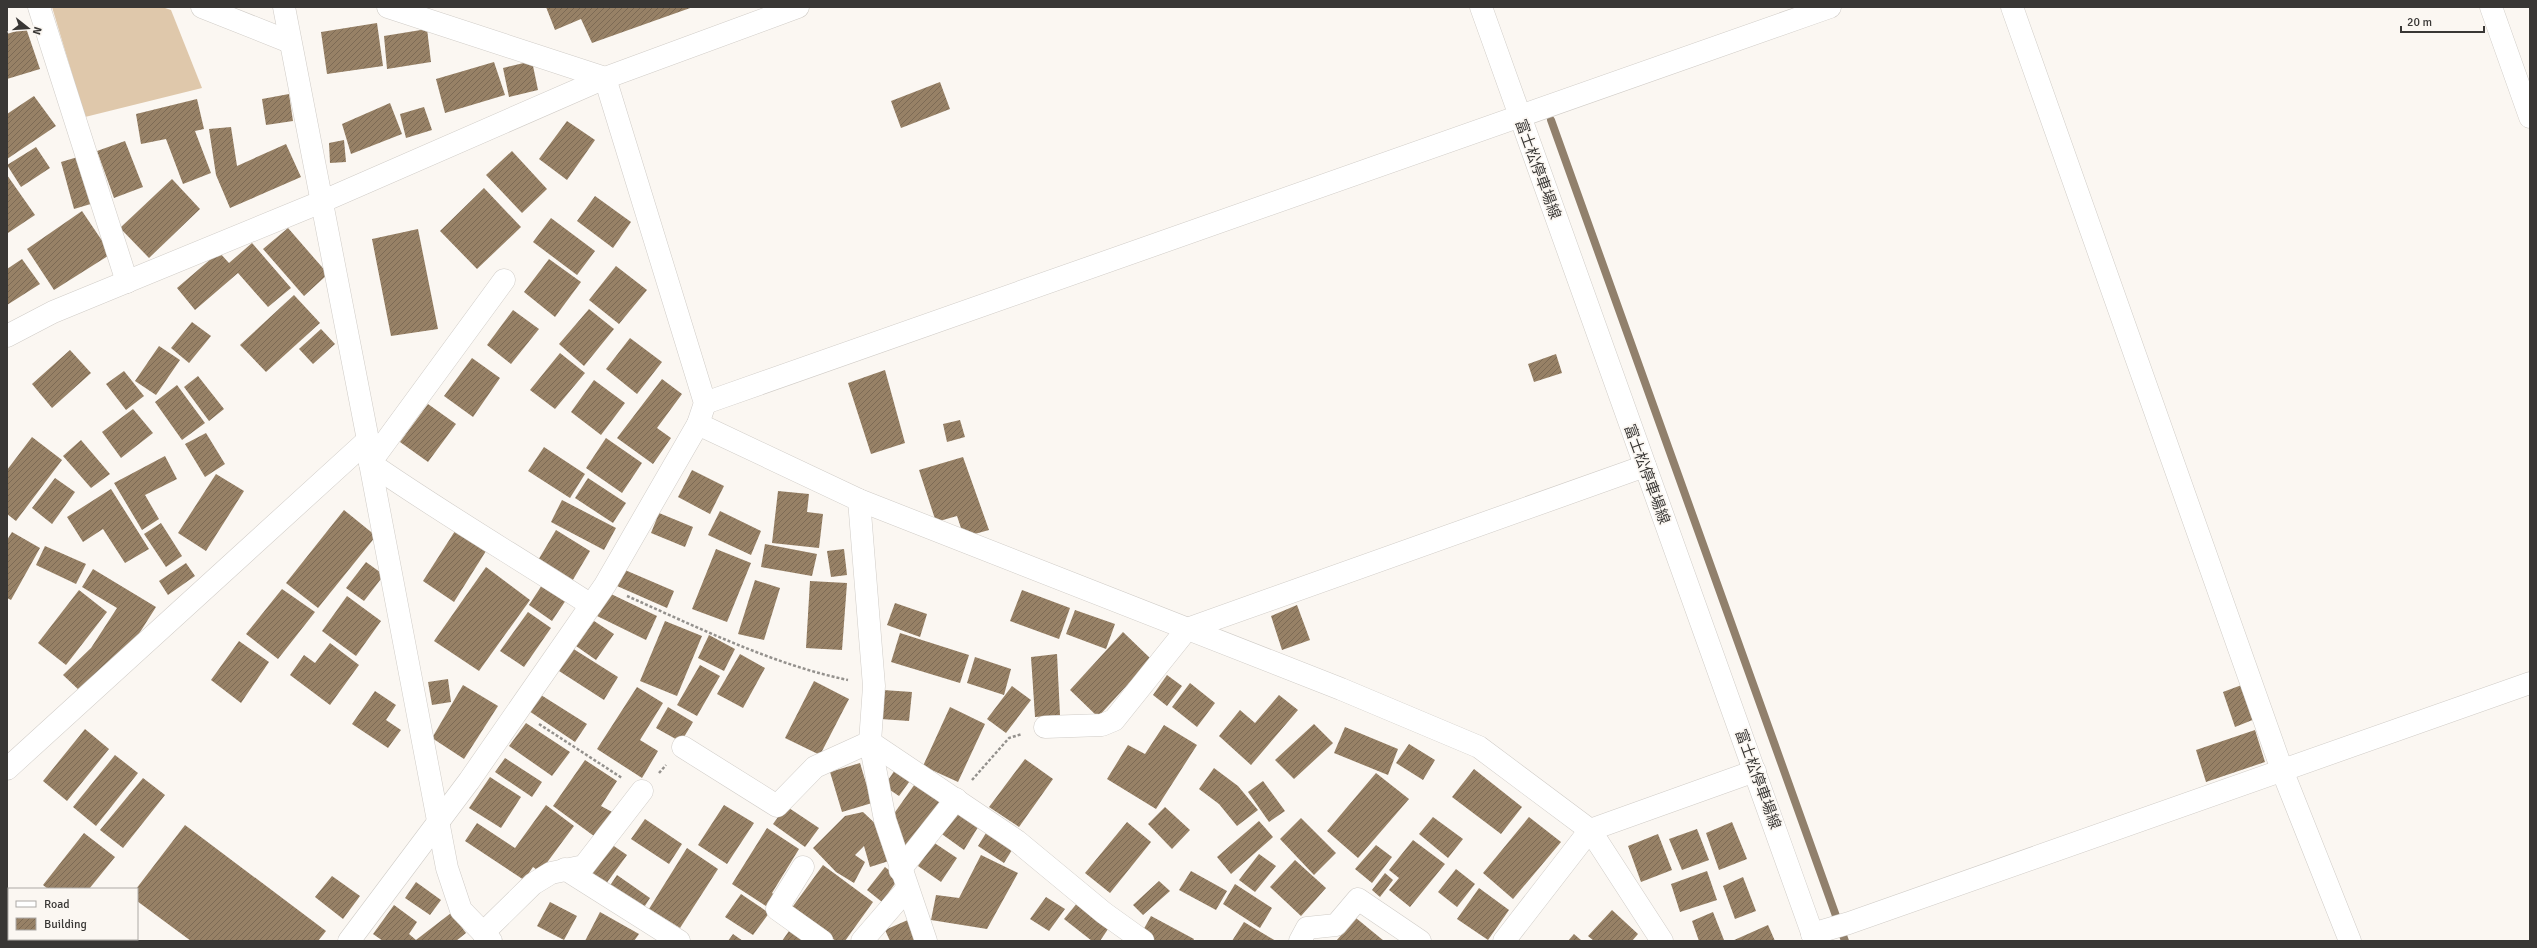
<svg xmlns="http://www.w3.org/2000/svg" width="2537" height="948" font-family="Signika,'Noto Sans JP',sans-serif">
	<defs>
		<pattern id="building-hatch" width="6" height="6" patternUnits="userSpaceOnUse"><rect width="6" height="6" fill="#978166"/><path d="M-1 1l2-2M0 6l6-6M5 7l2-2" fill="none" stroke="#7c6a55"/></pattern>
	</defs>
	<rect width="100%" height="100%" fill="#fbf7f2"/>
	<path fill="#dfc8ab" d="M 52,7 L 162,7 L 171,10 L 202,88 L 85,117 Z"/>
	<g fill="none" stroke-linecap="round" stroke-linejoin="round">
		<path stroke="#91806c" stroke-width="8" d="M 1551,120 L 1845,941"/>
	</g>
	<g fill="url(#building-hatch)">
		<path d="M 546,7 L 693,7 L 592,43 L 581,19 L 555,30 Z"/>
		<path d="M 377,23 L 383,66 L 327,74 L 321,32 Z"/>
		<path d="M 26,28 L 40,69 L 7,79 L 7,34 Z"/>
		<path d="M 427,29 L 431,62 L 387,69 L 384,36 Z"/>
		<path d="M 532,61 L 538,90 L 509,97 L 503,68 Z"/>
		<path d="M 494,62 L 505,95 L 445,113 L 436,79 Z"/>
		<path d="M 940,82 L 950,109 L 901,128 L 891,101 Z"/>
		<path d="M 289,94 L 293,121 L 266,125 L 262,99 Z"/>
		<path d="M 34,96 L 56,126 L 7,159 L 7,114 Z"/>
		<path d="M 197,99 L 204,129 L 195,131 L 211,173 L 183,184 L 166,139 L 141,144 L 136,114 Z"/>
		<path d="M 390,103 L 402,134 L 351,154 L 342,124 Z"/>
		<path d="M 424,107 L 432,130 L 406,138 L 400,114 Z"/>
		<path d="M 567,121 L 595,140 L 567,180 L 539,159 Z"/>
		<path d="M 231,127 L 237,166 L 286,144 L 301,177 L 230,208 L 216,175 L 209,129 Z"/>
		<path d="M 344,140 L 346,162 L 330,163 L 329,143 Z"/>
		<path d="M 125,141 L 143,187 L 114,198 L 97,151 Z"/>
		<path d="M 36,147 L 50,168 L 21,187 L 7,165 Z"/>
		<path d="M 512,151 L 547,189 L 522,213 L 486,175 Z"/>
		<path d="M 81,156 L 94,203 L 74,209 L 61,162 Z"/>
		<path d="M 7,175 L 35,215 L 8,233 L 7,231 Z"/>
		<path d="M 172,179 L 200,209 L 149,258 L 120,228 Z"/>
		<path d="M 484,188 L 521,227 L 477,269 L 440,231 Z"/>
		<path d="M 595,196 L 631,222 L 613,248 L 577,221 Z"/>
		<path d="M 82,211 L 111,254 L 54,290 L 27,249 Z"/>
		<path d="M 551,218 L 595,251 L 577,275 L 533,242 Z"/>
		<path d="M 288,228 L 328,274 L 304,296 L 263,249 Z"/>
		<path d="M 418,229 L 438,329 L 391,336 L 372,239 Z"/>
		<path d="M 252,243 L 291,288 L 268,307 L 238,273 L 195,310 L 177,288 L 219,252 L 229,263 Z"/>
		<path d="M 22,259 L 40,284 L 7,305 L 7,269 Z"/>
		<path d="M 549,259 L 581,282 L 555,317 L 524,292 Z"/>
		<path d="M 616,266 L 647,290 L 619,324 L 589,300 Z"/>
		<path d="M 294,295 L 320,323 L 266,372 L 240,345 Z"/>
		<path d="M 589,309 L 614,329 L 584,366 L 559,344 Z"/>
		<path d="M 513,310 L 539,329 L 511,364 L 487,345 Z"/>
		<path d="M 192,322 L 211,336 L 189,363 L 171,348 Z"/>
		<path d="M 321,329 L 335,344 L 313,364 L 299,349 Z"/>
		<path d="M 630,338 L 662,362 L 637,394 L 606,369 Z"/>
		<path d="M 159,346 L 180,360 L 156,395 L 135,381 Z"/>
		<path d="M 70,350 L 91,373 L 52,408 L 32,384 Z"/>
		<path d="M 560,353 L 585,373 L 555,409 L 530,390 Z"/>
		<path d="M 1556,354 L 1562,373 L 1534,382 L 1528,364 Z"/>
		<path d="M 472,358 L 500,378 L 473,417 L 444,396 Z"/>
		<path d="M 885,370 L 905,443 L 871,454 L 848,383 Z"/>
		<path d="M 124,371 L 144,396 L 126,410 L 106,384 Z"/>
		<path d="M 198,376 L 224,409 L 209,421 L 184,387 Z"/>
		<path d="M 662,379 L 682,394 L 657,428 L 671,438 L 653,464 L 617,438 Z"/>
		<path d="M 594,380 L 625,403 L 601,435 L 571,412 Z"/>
		<path d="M 177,385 L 205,423 L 182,440 L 155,402 Z"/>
		<path d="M 428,404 L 456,424 L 428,462 L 400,442 Z"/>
		<path d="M 133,409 L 153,433 L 121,458 L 102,432 Z"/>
		<path d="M 960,420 L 965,437 L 947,442 L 943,424 Z"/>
		<path d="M 206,433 L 225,464 L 205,477 L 185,444 Z"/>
		<path d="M 32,437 L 62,460 L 16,521 L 7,514 L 7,470 Z"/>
		<path d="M 606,438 L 642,463 L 622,493 L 586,468 Z"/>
		<path d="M 81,440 L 110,474 L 91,488 L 63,456 Z"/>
		<path d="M 544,447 L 585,474 L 570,498 L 528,471 Z"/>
		<path d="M 165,456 L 177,479 L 145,495 L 159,519 L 142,530 L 114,483 Z"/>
		<path d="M 963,457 L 989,530 L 964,537 L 957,516 L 936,522 L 919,470 Z"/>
		<path d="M 692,470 L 724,486 L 710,514 L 678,497 Z"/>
		<path d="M 216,474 L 244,491 L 206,551 L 178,533 Z"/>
		<path d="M 55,478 L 75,492 L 52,524 L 32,508 Z"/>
		<path d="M 588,478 L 626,503 L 613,523 L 575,498 Z"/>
		<path d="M 111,489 L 149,549 L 125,563 L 103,529 L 83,542 L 67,517 Z"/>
		<path d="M 778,491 L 809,494 L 807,512 L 823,514 L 819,548 L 772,543 Z"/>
		<path d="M 562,500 L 616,528 L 604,550 L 551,522 Z"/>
		<path d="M 344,510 L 376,536 L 318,608 L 286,583 Z"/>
		<path d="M 720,511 L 761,531 L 751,555 L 708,535 Z"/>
		<path d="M 659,513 L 693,527 L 685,547 L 651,533 Z"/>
		<path d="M 161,523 L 182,556 L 166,567 L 144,534 Z"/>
		<path d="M 556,530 L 590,551 L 571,583 L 537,562 Z"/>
		<path d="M 455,531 L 486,551 L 454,602 L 423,581 Z"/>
		<path d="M 12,532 L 40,548 L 11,600 L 7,598 L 7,540 Z"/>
		<path d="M 765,544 L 817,554 L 812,576 L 761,567 Z"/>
		<path d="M 45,546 L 86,564 L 76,584 L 36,565 Z"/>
		<path d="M 716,549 L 751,563 L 727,622 L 692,609 Z"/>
		<path d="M 844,549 L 847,575 L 831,577 L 827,551 Z"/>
		<path d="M 366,562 L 384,575 L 364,601 L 346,588 Z"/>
		<path d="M 186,563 L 195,576 L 168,595 L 159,581 Z"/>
		<path d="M 486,567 L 530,600 L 479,671 L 434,641 Z"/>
		<path d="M 93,569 L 156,607 L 135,640 L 80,691 L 63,675 L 91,648 L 117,608 L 82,587 Z"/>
		<path d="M 625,570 L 674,591 L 667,608 L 617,586 Z"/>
		<path d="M 755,580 L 780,588 L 764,640 L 738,634 Z"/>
		<path d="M 810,581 L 847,583 L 842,650 L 806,648 Z"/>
		<path d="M 544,582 L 568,597 L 552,621 L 529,605 Z"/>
		<path d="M 282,589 L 315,612 L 278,659 L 246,634 Z"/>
		<path d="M 79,590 L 107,612 L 66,665 L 38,643 Z"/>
		<path d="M 1022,590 L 1070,608 L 1059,639 L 1010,621 Z"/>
		<path d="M 609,593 L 657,616 L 646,640 L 597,616 Z"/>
		<path d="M 347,596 L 381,621 L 356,656 L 322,631 Z"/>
		<path d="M 895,603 L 927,614 L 920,637 L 887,625 Z"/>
		<path d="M 1297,605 L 1310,640 L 1282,650 L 1271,616 Z"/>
		<path d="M 1075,610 L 1115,624 L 1106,649 L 1066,634 Z"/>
		<path d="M 528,612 L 551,628 L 524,667 L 500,651 Z"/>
		<path d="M 594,621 L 614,634 L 596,660 L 576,646 Z"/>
		<path d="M 665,621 L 702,636 L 677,696 L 640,681 Z"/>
		<path d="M 1123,632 L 1151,659 L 1098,717 L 1070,690 Z"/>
		<path d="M 900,633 L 969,655 L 960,683 L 891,662 Z"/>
		<path d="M 709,635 L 735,649 L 724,671 L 698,658 Z"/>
		<path d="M 239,641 L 269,662 L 241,703 L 211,680 Z"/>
		<path d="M 330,643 L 359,665 L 330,705 L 290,675 L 304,655 L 315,663 Z"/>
		<path d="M 572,648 L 618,677 L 604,700 L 559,671 Z"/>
		<path d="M 740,654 L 765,668 L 743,708 L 717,694 Z"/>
		<path d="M 1057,654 L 1060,715 L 1035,717 L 1031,657 Z"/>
		<path d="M 975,657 L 1011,669 L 1004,695 L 967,683 Z"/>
		<path d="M 700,665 L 720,676 L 697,716 L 677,705 Z"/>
		<path d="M 1167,675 L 1182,686 L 1167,706 L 1153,695 Z"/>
		<path d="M 448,679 L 451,702 L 432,705 L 428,682 Z"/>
		<path d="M 814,681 L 849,699 L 820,755 L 785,738 Z"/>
		<path d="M 1190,683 L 1215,703 L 1197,727 L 1172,707 Z"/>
		<path d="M 2247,683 L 2260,717 L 2235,727 L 2223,692 Z"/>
		<path d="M 463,685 L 498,706 L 464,759 L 432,738 Z"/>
		<path d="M 1012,686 L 1031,700 L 1006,733 L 987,719 Z"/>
		<path d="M 637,687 L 663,703 L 640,740 L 658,751 L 642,778 L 597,749 Z"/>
		<path d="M 883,690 L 912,692 L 909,721 L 881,719 Z"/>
		<path d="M 375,691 L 396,705 L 386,720 L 401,730 L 388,748 L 352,724 Z"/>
		<path d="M 541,695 L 587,724 L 575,742 L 529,711 Z"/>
		<path d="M 1279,695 L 1298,710 L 1251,765 L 1219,736 L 1240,710 L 1255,723 Z"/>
		<path d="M 668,707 L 693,722 L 681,742 L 656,728 Z"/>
		<path d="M 950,707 L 985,724 L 958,782 L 923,766 Z"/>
		<path d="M 526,723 L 570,752 L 552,776 L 509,746 Z"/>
		<path d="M 1314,724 L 1333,743 L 1294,779 L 1275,760 Z"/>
		<path d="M 1164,725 L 1197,745 L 1156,809 L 1107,779 L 1128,745 L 1145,754 Z"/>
		<path d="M 1345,727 L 1398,749 L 1388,775 L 1334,753 Z"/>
		<path d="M 85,729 L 109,749 L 67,801 L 43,781 Z"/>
		<path d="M 2255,730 L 2265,762 L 2206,782 L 2196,750 Z"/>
		<path d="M 1409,744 L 1435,760 L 1423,780 L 1396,763 Z"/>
		<path d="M 115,755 L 138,773 L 96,826 L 73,807 Z"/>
		<path d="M 505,758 L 542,782 L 532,797 L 495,772 Z"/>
		<path d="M 1025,759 L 1053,779 L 1019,827 L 989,807 Z"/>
		<path d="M 585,760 L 617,781 L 601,806 L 614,813 L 598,839 L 553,806 Z"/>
		<path d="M 860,763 L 872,803 L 842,812 L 830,772 Z"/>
		<path d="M 897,767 L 912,778 L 899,796 L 884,786 Z"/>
		<path d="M 1214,768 L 1238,786 L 1258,810 L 1237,826 L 1219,804 L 1199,789 Z"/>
		<path d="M 1474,769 L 1522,807 L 1501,834 L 1452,797 Z"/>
		<path d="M 1376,773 L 1409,799 L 1358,858 L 1327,831 Z"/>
		<path d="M 490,777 L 521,797 L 501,828 L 469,808 Z"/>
		<path d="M 143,778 L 165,795 L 123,848 L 100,830 Z"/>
		<path d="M 917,781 L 942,799 L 906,849 L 893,815 Z"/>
		<path d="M 1263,781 L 1285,811 L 1269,822 L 1248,792 Z"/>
		<path d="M 546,805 L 574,826 L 540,872 L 533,867 L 524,880 L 465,841 L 477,823 L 515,848 Z"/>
		<path d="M 724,805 L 754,823 L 727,864 L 698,845 Z"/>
		<path d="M 786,806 L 819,828 L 805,847 L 773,824 Z"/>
		<path d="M 1165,807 L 1190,830 L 1172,849 L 1148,824 Z"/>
		<path d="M 955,809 L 980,824 L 964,850 L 939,832 Z"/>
		<path d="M 863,812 L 883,831 L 892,860 L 870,867 L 864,846 L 855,855 L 865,862 L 854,883 L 836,872 L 813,848 L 845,816 Z"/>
		<path d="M 1433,817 L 1463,839 L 1448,858 L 1419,834 Z"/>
		<path d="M 1529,817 L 1561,842 L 1513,899 L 1483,873 Z"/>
		<path d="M 1301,818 L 1336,853 L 1314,875 L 1280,839 Z"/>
		<path d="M 645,819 L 682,844 L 669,864 L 631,839 Z"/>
		<path d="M 1259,821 L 1273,837 L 1231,874 L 1217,857 Z"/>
		<path d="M 1127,822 L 1151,842 L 1110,893 L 1085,873 Z"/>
		<path d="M 1732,822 L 1747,859 L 1719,870 L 1706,833 Z"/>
		<path d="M 185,825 L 326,931 L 318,941 L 191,941 L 137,901 L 136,889 Z"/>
		<path d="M 767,828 L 799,849 L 772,893 L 776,896 L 769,908 L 732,884 Z"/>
		<path d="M 1697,829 L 1709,860 L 1682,870 L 1669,839 Z"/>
		<path d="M 84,833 L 115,857 L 89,889 L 48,889 L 43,885 Z"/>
		<path d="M 986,833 L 1012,850 L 1004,863 L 978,846 Z"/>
		<path d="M 1658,834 L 1672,870 L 1641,882 L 1628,846 Z"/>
		<path d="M 1413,840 L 1445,864 L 1410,907 L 1389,890 L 1399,878 L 1389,870 Z"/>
		<path d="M 608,842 L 627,855 L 603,888 L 584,875 Z"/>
		<path d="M 933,842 L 957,858 L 941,882 L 918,866 Z"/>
		<path d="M 1376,845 L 1392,857 L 1372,883 L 1355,869 Z"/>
		<path d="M 687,848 L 718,869 L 680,928 L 649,909 Z"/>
		<path d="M 1259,854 L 1276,866 L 1255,892 L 1239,880 Z"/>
		<path d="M 981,855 L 1018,873 L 987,929 L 931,920 L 936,895 L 959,898 Z"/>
		<path d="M 1295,860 L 1326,888 L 1301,916 L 1270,887 Z"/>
		<path d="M 823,865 L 873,902 L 845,941 L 836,941 L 791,909 Z"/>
		<path d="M 885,867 L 899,878 L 882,902 L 867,890 Z"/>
		<path d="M 1456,869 L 1475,884 L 1457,907 L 1438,892 Z"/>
		<path d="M 1191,871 L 1227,891 L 1216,910 L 1179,890 Z"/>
		<path d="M 1707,871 L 1717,900 L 1680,912 L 1671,884 Z"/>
		<path d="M 1385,873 L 1393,880 L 1380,897 L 1372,890 Z"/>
		<path d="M 617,875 L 650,898 L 641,912 L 607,890 Z"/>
		<path d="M 332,876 L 360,896 L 343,919 L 315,897 Z"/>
		<path d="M 1743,877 L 1756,911 L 1735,919 L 1723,886 Z"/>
		<path d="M 1159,881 L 1170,891 L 1143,915 L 1133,905 Z"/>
		<path d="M 416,882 L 441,900 L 430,915 L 405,898 Z"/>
		<path d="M 1235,884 L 1272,908 L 1260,928 L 1223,904 Z"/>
		<path d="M 1479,888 L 1509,910 L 1488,940 L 1457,919 Z"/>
		<path d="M 741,894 L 769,913 L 753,935 L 725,917 Z"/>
		<path d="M 1046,897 L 1065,909 L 1049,931 L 1030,919 Z"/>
		<path d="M 550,902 L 577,916 L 564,940 L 537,926 Z"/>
		<path d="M 1078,902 L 1110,926 L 1100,941 L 1092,941 L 1064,919 Z"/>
		<path d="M 394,905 L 417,922 L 409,934 L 416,940 L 451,913 L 466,933 L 456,941 L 383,941 L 373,934 Z"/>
		<path d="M 1612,910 L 1638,934 L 1632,941 L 1594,941 L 1588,936 Z"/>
		<path d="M 600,912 L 639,934 L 634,941 L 585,941 Z"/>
		<path d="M 1713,912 L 1724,940 L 1699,941 L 1692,921 Z"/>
		<path d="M 9,914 L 9,939 L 40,939 L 38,941 L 7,941 L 7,917 Z"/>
		<path d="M 1151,916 L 1194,939 L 1193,941 L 1154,941 L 1141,934 Z"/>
		<path d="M 1356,918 L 1384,941 L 1336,941 Z"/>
		<path d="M 910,919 L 920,941 L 890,941 L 885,930 Z"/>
		<path d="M 1244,922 L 1276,941 L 1232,941 Z"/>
		<path d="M 1768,925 L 1775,941 L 1732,941 Z"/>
		<path d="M 791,928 L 809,941 L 782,941 Z"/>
		<path d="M 733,934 L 743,941 L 728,941 Z"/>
		<path d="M 1574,934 L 1582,941 L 1568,941 Z"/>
	</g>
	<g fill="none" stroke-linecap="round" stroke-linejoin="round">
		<defs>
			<g id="street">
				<path d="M 39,7 L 127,282"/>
				<path d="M 202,7 L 290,42"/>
				<path d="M 284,7 L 368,440 L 370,463 L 447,868 L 461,910 L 491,941"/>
				<path d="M 388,7 L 605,78"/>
				<path d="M 2012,7 L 2282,770 L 2350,941"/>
				<path d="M 2491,7 L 2530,117"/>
				<path d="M 504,280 L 370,463 C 442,513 517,557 591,605"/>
				<path d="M 7,336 L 53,312 L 321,202 L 605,78 L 798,7"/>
				<path d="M 705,403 L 1830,7"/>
				<path d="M 698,424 L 859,500 L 1341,689 L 1479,747 L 1590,830 L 1755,771"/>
				<path d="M 859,500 L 874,686 L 870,742 L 885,820 L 926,941"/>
				<path d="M 1045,727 L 1102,725 L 1114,720 L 1187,629 L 1645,466"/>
				<path d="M 870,742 L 1017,841 L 1104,913 L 1143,941"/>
				<path d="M 683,747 L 777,806 L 815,767 L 870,742"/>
				<path d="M 7,769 L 368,440"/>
				<path d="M 803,867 L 777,909 L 822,941"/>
				<path d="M 565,869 L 679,941"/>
				<path d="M 900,870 L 956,799"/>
				<path d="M 483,933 L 533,884 L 551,873 L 584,866 L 642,791"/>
				<path d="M 1812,934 L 1849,923 L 2530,683"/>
				<path d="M 349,941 L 469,781 L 605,585 L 698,424 L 705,403 L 605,78"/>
				<path d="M 862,941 L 907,889"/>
				<path d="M 1300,941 L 1307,928 L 1336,925 L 1358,899 L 1420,941"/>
				<path d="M 1504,941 L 1590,830 L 1662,941"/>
			</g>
			<path id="secondary" d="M 1481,7 L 1815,941"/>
		</defs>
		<use href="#street" stroke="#d0ccc7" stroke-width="23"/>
		<use href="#secondary" stroke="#d0ccc7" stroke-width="23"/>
		<g stroke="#94918d" stroke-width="2.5" stroke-dasharray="3 2" stroke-linecap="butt">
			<path d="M 627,596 C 697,627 774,665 848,680"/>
			<path d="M 539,724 L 622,778"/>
			<path d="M 659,773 L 666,765"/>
			<path d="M 972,780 L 1009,738 L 1022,734"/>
		</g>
		<use href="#street" stroke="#fff" stroke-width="22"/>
		<use href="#secondary" stroke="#fff" stroke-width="22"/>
	</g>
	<g text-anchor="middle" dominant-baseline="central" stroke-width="3.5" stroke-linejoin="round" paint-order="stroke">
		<g font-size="15" fill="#393735" stroke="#fbf7f2">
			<text transform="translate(1538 169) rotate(70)">富士松停車場線</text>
			<text transform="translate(1647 474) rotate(70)">富士松停車場線</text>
			<text transform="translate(1758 779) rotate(70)">富士松停車場線</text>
		</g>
	</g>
	<rect width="2537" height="948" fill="none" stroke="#393735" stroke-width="16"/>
	<rect x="8" y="888" width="130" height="52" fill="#fbf7f2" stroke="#adaaa6"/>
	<rect x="16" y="901" width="20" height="6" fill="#ffffff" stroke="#adaaa6"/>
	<text x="44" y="908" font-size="12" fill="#393735">Road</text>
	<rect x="16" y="918" width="20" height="12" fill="url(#building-hatch)" stroke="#adaaa6"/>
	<text x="44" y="928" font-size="12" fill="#393735">Building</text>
	<g transform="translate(28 28) rotate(107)" stroke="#fbf7f2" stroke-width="3" paint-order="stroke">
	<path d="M0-3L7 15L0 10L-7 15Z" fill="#393735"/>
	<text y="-6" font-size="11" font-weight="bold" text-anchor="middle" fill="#393735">N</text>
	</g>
	<path d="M2401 26v6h83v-6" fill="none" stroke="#393735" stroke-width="2"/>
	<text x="2407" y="26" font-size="12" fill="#393735" stroke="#fbf7f2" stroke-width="3" paint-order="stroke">20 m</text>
</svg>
